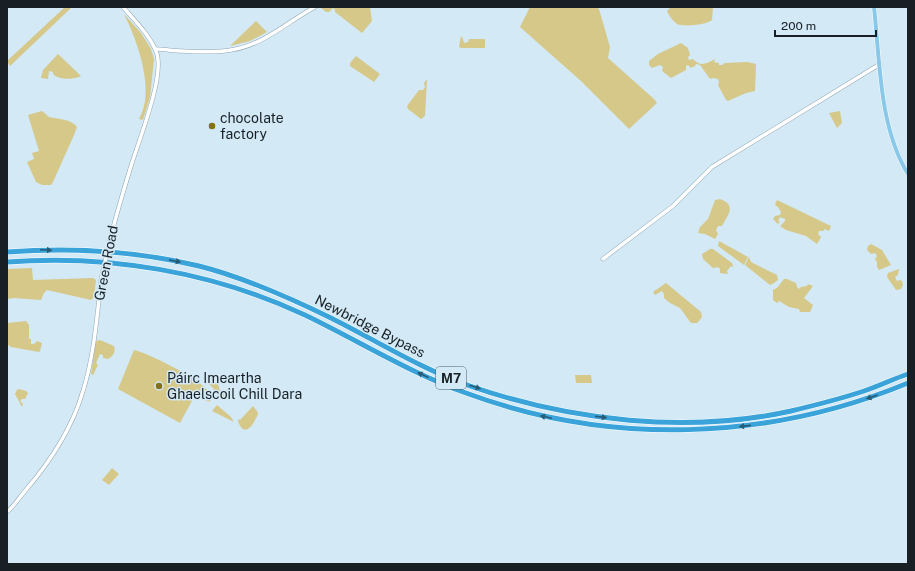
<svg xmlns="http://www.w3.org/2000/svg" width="915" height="571" font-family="'Public Sans',sans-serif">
	<rect width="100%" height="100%" fill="#d3e9f6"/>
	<g fill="#d6c888">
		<path d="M 65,7 L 72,7 L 10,66 L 7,61 Z"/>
		<path d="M 322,7 L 370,7 L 372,21 L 362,33 L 335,12 L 335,10 L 333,8 L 329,12 L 326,12 L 321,8 Z"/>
		<path d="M 530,7 L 596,7 L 599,9 L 610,47 L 608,58 L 654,99 L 657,103 L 629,129 L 581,81 L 520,27 Z"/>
		<path d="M 671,7 L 713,7 L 712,20 C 706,25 684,27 677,24 C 673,21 669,16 667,11 Z"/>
		<path d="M 124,14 L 141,33 L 151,49 L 154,59 L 150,97 L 143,120 L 139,119 C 156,91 137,40 124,14 Z"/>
		<path d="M 256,21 L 267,32 L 250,41 L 230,46 Z"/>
		<path d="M 461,36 L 463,39 L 464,43 L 468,42 L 469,39 L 485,39 L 485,47 L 484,48 L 461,48 L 459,47 Z"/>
		<path d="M 681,43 L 688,48 L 690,55 L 688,57 L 689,60 L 693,59 C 700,67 706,64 715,59 L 714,62 L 719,63 L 719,65 L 722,65 L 725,63 L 747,62 L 756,64 L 755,91 L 746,93 L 728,101 L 726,100 L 718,85 L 719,82 L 718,79 L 713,78 L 710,79 L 700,65 L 696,64 L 695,66 L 691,68 L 688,65 L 686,66 L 686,70 L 671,78 L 662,71 L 663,67 L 660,65 L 652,68 L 649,65 L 649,61 L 658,54 Z"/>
		<path d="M 58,54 L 81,76 C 74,80 59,80 53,74 L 53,72 L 49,71 L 48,79 L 41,78 L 43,70 Z"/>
		<path d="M 356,56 L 380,74 L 374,82 L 350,66 L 350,63 Z"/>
		<path d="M 427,79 L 425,116 L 421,119 L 408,109 L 407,106 L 419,90 L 423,90 L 425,87 L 424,83 Z"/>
		<path d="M 42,111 L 49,117 C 58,119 71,119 77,127 L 74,135 L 53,182 L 51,185 L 42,185 L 36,182 L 27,162 L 34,159 L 32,153 L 39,151 L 28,115 Z"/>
		<path d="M 840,111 L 842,123 L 837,128 L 829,113 Z"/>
		<path d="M 720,199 C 737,205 728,215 722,226 L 718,226 L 716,230 L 718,234 L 715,239 L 705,234 L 698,233 L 700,227 L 708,219 L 715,200 Z"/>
		<path d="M 777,200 L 831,226 L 829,231 L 825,229 L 823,231 L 819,231 L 818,234 L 821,237 L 817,244 L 806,236 L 786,230 L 780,226 L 785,221 L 785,219 L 780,217 L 778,221 L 780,222 L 778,224 L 773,219 L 775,216 L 780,215 L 781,212 L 778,207 L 775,205 Z"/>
		<path d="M 719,241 L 748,257 L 744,265 L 718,246 Z"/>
		<path d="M 871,244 L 882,250 L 891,265 L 879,270 L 877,267 L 877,262 L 875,259 L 877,256 L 875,253 L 871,254 L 867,250 L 868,246 Z"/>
		<path d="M 710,249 L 713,249 L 732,263 L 733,266 L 733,267 L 731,266 L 727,271 L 728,274 L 720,273 L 720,269 L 718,267 L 713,268 L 703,259 L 702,254 Z"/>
		<path d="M 749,257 L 751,262 L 777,275 L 778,280 L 774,283 L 770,285 L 745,265 Z"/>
		<path d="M 32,268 L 33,280 L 93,278 L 96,280 L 94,297 L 91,300 L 47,290 L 44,293 L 41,300 L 14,298 L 7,299 L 7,269 Z"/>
		<path d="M 899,269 L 898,275 L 895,277 L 897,281 L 900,280 L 902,281 L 903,285 L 901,289 L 896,290 L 887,277 L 888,273 Z"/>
		<path d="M 784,279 L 787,279 L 796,283 L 797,287 L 799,289 L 801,287 L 807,286 L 808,284 L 813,286 L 804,298 L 813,305 L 810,312 L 800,312 L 799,309 L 789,307 L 779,301 L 777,303 L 773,300 L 773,290 L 777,288 Z"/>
		<path d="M 666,283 L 701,312 L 702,317 L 699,321 L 697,323 L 691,323 L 680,308 L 670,303 L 664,298 L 664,294 L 662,291 L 655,295 L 653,292 Z"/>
		<path d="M 26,321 L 29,325 L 29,339 L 31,339 L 31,344 L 34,344 L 37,341 L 42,343 L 40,351 L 39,352 L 11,347 L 7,344 L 7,323 Z"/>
		<path d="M 100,340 L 114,346 C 116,351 113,357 108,359 L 103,358 L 103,355 L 100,354 L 96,363 L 98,365 L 93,375 L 91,374 L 96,341 Z"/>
		<path d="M 134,350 C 148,353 193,376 203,386 C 207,389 210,394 213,398 L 209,402 L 195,395 L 180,423 L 118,389 Z"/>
		<path d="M 575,375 L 591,375 L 592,383 L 576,383 Z"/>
		<path d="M 202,377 L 218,384 L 220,391 L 227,391 L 228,389 L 230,389 L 221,400 L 213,388 Z"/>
		<path d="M 19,389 L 26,391 L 28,393 L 25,399 L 22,399 L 20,401 L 23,404 L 22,407 L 15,394 L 17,390 Z"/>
		<path d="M 217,405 L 231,417 L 234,422 L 212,411 Z"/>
		<path d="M 253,406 C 254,408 258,411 258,414 C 258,415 255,420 255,420 C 250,431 242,434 238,421 L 239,419 L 240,420 Z"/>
		<path d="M 112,468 L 119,474 L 109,485 L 102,480 Z"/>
	</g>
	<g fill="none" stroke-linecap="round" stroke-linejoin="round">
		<defs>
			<g id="minor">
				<path d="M 155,49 C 164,49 173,51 182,51 C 198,52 216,53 231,50 C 264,45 287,22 315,7"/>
				<path d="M 111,236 C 117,212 124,189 131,166 C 139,140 164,78 157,54 C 151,36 135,21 123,7"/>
				<path d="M 603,259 L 673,206 L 712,167 L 880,64"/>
				<path d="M 7,512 C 14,506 19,498 25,491 C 50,462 72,429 83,391 C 94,356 97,317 101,280"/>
			</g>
			<path id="major" d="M 874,7 C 880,61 879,127 908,174"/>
			<g id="highway">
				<path d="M 7,252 C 71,247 137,251 199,266 C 243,277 290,298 331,318 C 377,341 421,369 470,386 C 571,421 687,434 791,411 C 816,405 840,399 864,391 C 879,386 893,379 908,374"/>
				<path d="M 7,262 C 108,254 213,272 305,315 C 359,341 410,373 466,393 C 609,446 768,441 908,383"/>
			</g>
		</defs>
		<use href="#minor" stroke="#90a5b2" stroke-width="4.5"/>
		<use href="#major" stroke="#fff" stroke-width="5"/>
		<use href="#highway" stroke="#fff" stroke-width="6"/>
		<use href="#minor" stroke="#fff" stroke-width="3.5"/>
		<use href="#major" stroke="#89c8e8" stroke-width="4"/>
		<use href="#highway" stroke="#3aa3d9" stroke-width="5"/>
		<defs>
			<path id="minor-bridge" d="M 101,280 L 111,236"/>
		</defs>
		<use href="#minor-bridge" stroke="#90a5b2" stroke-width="4.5" stroke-linecap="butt"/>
		<use href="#minor-bridge" stroke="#fff" stroke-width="3.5"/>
	</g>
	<defs><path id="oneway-solid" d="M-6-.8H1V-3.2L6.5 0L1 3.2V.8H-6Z"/></defs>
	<g fill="#275b76">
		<use href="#oneway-solid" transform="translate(46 250) rotate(2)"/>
		<use href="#oneway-solid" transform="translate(175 261) rotate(11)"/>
		<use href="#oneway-solid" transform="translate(423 375) rotate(-156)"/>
		<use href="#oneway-solid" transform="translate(475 387) rotate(18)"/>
		<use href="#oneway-solid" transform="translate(872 397) rotate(161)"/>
		<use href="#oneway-solid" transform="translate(546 417) rotate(-168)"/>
		<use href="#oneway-solid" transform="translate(601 417) rotate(7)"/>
		<use href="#oneway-solid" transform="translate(745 426) rotate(174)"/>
	</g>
	<g fill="#837213" stroke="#d3e9f6" stroke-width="1.5">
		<circle cx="212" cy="126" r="4"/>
		<circle cx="159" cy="386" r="4"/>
	</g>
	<g text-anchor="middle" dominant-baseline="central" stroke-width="3" stroke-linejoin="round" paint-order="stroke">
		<rect fill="#d3e9f6" stroke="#505c64" stroke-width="1" x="436" y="367" width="30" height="22" rx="3"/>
		<g font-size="13" font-weight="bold" fill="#182025">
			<text x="451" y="378">M7</text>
		</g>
		<g font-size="14" fill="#182025" stroke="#d3e9f6" text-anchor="start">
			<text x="220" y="118">chocolate<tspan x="220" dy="16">factory</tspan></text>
			<text x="167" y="378">Páirc Imeartha<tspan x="167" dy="16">Ghaelscoil Chill Dara</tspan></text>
		</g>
		<g font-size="14" fill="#182025" stroke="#d3e9f6">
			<text transform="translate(106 263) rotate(-79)">Green Road</text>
			<text transform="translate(370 326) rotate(27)">Newbridge Bypass</text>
		</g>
	</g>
	<rect width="915" height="571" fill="none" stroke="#182025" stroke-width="16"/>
	<path d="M775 30v6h101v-6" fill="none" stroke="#182025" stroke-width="2"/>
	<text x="781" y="30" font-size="12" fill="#182025" stroke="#d3e9f6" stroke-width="3" paint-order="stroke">200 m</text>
</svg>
